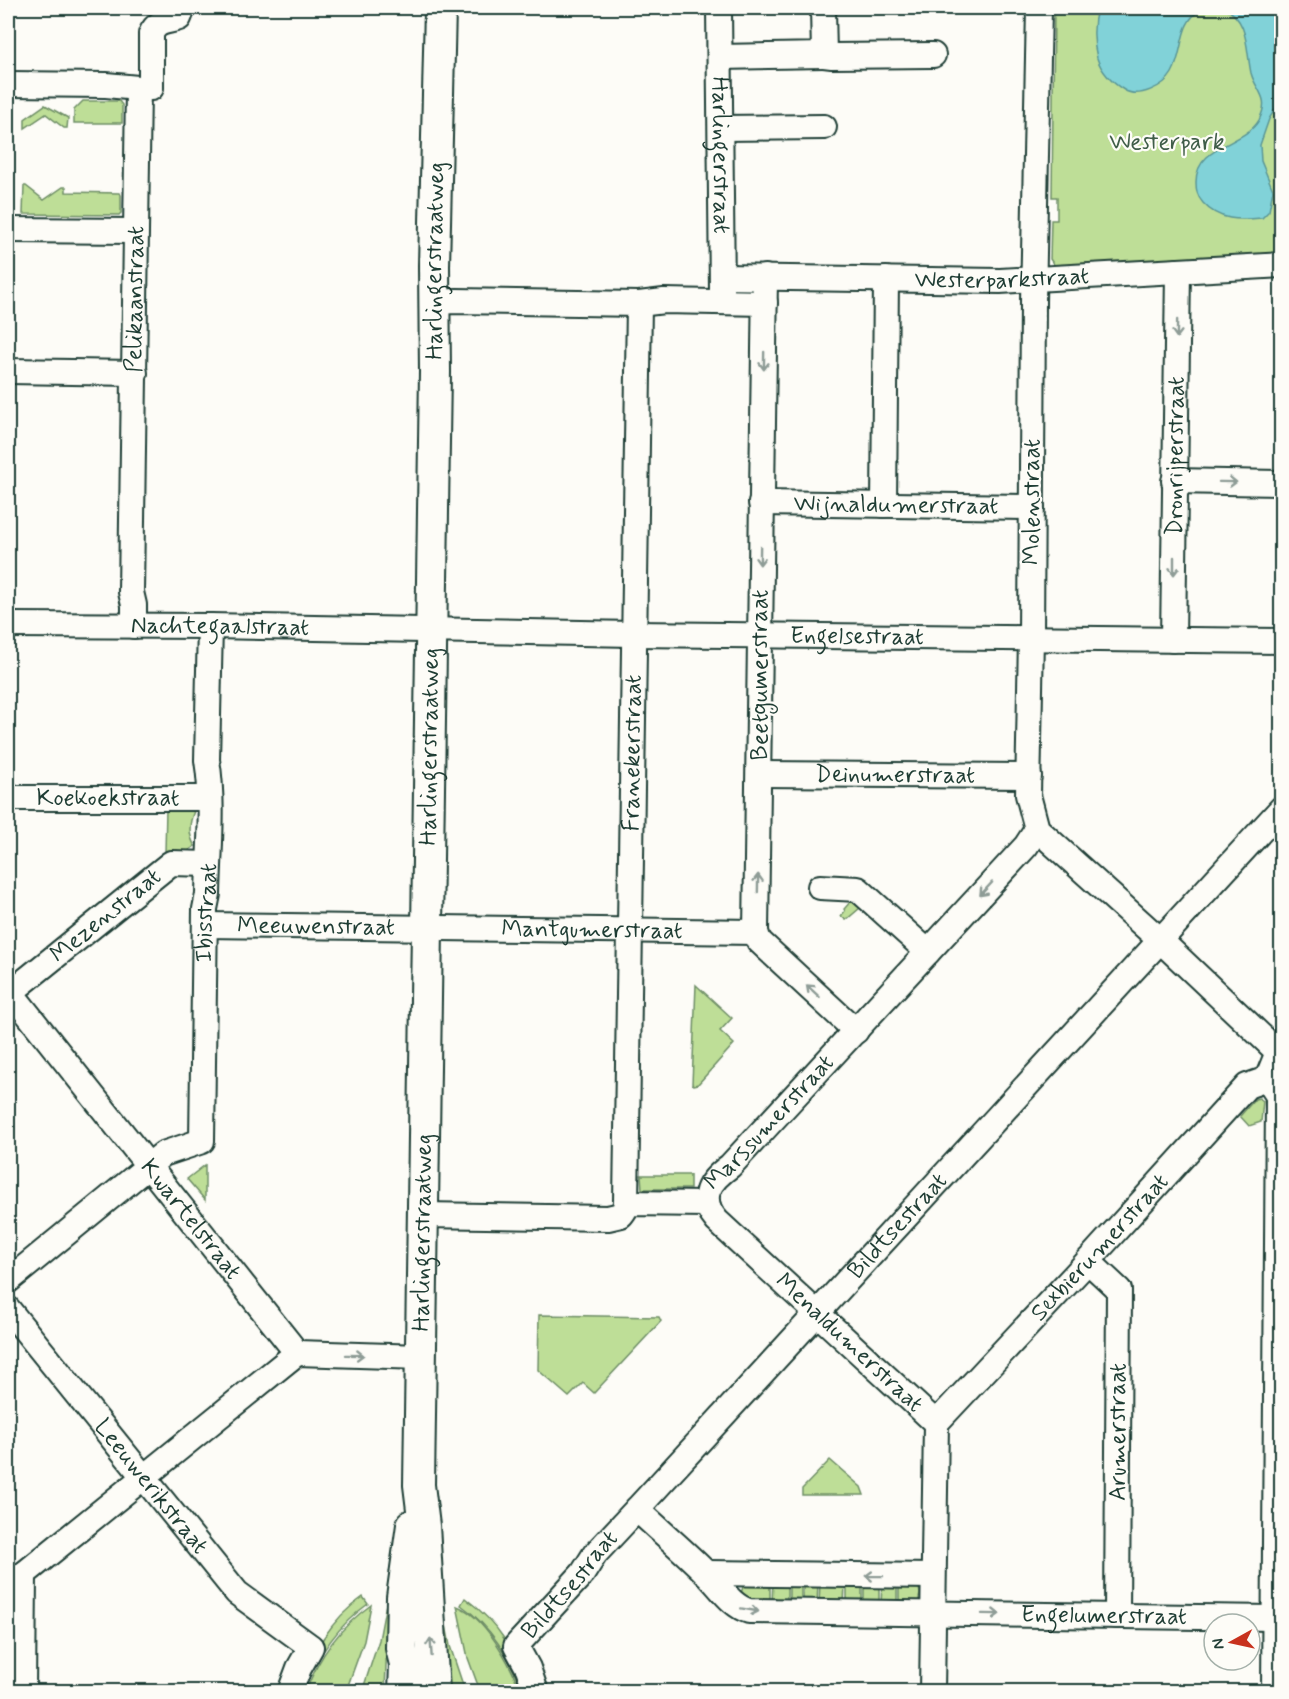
<svg xmlns="http://www.w3.org/2000/svg" width="1289" height="1699" font-family="Mynerve,sans-serif">
	<rect width="100%" height="100%" fill="#fdfcf7"/>
	<filter id="ink" filterUnits="userSpaceOnUse"><feTurbulence type="fractalNoise" baseFrequency=".0167" numOctaves="2"/><feDisplacementMap in="SourceGraphic" scale="12" xChannelSelector="R" yChannelSelector="G"/><feConvolveMatrix kernelMatrix="1 2 1 2 8 2 1 2 1" color-interpolation-filters="sRGB"/></filter>
	<g filter="url(#ink)">
		<g fill="#bede97" stroke="#6e8e66" stroke-width="1.5">
			<path d="M 1054,8 L 1281,8 L 1281,253 L 1058,266 L 1054,265 L 1050,259 L 1051,220 L 1057,220 L 1057,197 L 1052,197 Z"/>
			<path d="M 83,101 L 119,101 L 122,105 L 122,123 L 74,123 L 74,110 Z"/>
			<path d="M 45,105 L 68,118 L 67,128 L 64,128 L 46,114 L 25,128 L 25,119 Z"/>
			<path d="M 24,186 L 26,186 L 44,200 L 63,187 L 66,187 L 66,192 L 119,193 L 121,195 L 121,213 L 119,215 L 23,214 Z"/>
			<path d="M 187,804 L 194,811 C 189,823 188,835 195,846 L 182,855 L 177,850 L 172,854 L 165,853 L 166,809 Z"/>
			<path d="M 852,900 L 860,908 L 846,920 L 841,916 L 845,911 L 844,909 Z"/>
			<path d="M 696,985 L 732,1018 L 720,1031 L 734,1044 L 698,1084 L 694,1085 L 692,1084 Z"/>
			<path d="M 1259,1098 L 1263,1101 L 1261,1122 L 1249,1126 L 1240,1116 L 1255,1099 Z"/>
			<path d="M 205,1165 L 205,1200 L 187,1179 Z"/>
			<path d="M 641,1175 L 690,1175 L 690,1189 L 642,1189 Z"/>
			<path d="M 539,1315 L 659,1317 L 661,1321 L 594,1393 L 583,1383 L 569,1397 L 538,1370 Z"/>
			<path d="M 830,1460 L 861,1487 L 864,1495 L 802,1495 L 802,1489 Z"/>
			<path d="M 770,1581 L 770,1604 L 751,1604 L 741,1593 L 744,1584 Z"/>
			<path d="M 773,1581 L 787,1581 L 787,1604 L 772,1604 Z"/>
			<path d="M 789,1581 L 801,1581 L 801,1605 L 789,1604 Z"/>
			<path d="M 803,1582 L 818,1582 L 817,1605 L 803,1605 Z"/>
			<path d="M 820,1582 L 845,1582 L 844,1605 L 819,1605 Z"/>
			<rect x="847" y="1582" width="15" height="23"/>
			<path d="M 864,1582 L 879,1583 L 879,1605 L 864,1605 Z"/>
			<path d="M 882,1583 L 897,1583 L 897,1606 L 881,1605 Z"/>
			<path d="M 899,1583 L 919,1588 L 920,1594 L 918,1603 L 899,1606 Z"/>
			<path d="M 389,1588 L 385,1691 L 362,1692 L 379,1640 Z"/>
			<path d="M 363,1597 L 368,1604 C 337,1626 317,1656 303,1691 L 295,1692 C 313,1654 328,1621 363,1597 Z"/>
			<path d="M 465,1598 C 501,1625 514,1652 531,1691 L 522,1691 C 509,1657 492,1627 461,1605 Z"/>
			<path d="M 371,1605 L 364,1641 L 346,1691 L 306,1691 C 319,1656 340,1627 371,1605 Z"/>
			<path d="M 457,1606 C 485,1616 511,1664 520,1691 L 480,1691 L 468,1658 Z"/>
			<path d="M 445,1620 L 450,1646 L 465,1691 L 448,1691 Z"/>
		</g>
		<g fill="#81d2d8" stroke="#5a9696" stroke-width="1.5">
			<path d="M 1097,8 L 1203,8 C 1177,23 1185,50 1172,73 C 1164,87 1138,99 1124,90 C 1112,83 1101,71 1097,58 C 1093,42 1093,24 1097,8 Z"/>
			<path d="M 1224,8 L 1281,8 L 1280,71 L 1281,99 L 1269,119 L 1260,145 L 1261,161 L 1273,190 L 1269,211 L 1262,218 C 1239,220 1219,221 1203,203 C 1197,196 1196,190 1196,182 C 1196,145 1245,145 1259,120 C 1271,97 1256,92 1251,73 C 1246,50 1249,19 1224,8 Z"/>
		</g>
		<g fill="none" stroke-linecap="round" stroke-linejoin="round">
			<defs>
				<g id="minor">
					<path id="s1" d="M 719,8 L 722,291"/>
					<path d="M 1039,8 L 1033,302 L 1031,637 L 1028,795 L 1037,829 L 1160,940 L 1278,1052 L 1282,1052"/>
					<path d="M 824,55 L 832,56 L 933,55"/>
					<path d="M 720,57 L 824,55 L 823,8"/>
					<path d="M 8,84 L 106,85 L 138,88"/>
					<path d="M 721,128 L 824,127"/>
					<path d="M 8,230 L 135,231"/>
					<path id="s2" d="M 722,277 L 1000,281 L 1282,265"/>
					<path d="M 765,277 L 756,932 L 759,941 L 856,1031"/>
					<path d="M 434,302 L 457,301 L 639,304 L 664,301 L 765,303"/>
					<path d="M 8,371 L 135,373"/>
					<path d="M 1174,481 L 1282,483"/>
					<path id="s3" d="M 761,503 L 1032,507"/>
					<path d="M 884,505 L 886,279"/>
					<path id="s4" d="M 8,625 L 210,626 L 634,634 L 1282,641"/>
					<path id="s5" d="M 134,626 L 134,605 L 131,592 L 138,88 L 151,88 L 151,34 C 157,20 166,23 179,18 L 183,8"/>
					<path id="s6" d="M 1173,640 L 1178,271"/>
					<path id="s7" d="M 760,774 L 1029,776"/>
					<path id="s8" d="M 8,798 L 210,798"/>
					<path d="M 820,887 L 858,889 L 928,952"/>
					<path id="s9" d="M 205,925 L 756,932"/>
					<path id="s10" d="M 8,989 L 297,1353"/>
					<path id="s11" d="M 10,993 L 171,863 L 209,864"/>
					<path id="s12" d="M 626,1203 L 639,304"/>
					<path d="M 423,1215 L 608,1218 L 621,1215 L 624,1211 L 626,1203 L 707,1204"/>
					<path d="M 1088,1261 L 1119,1290 L 1117,1616"/>
					<path id="s13" d="M 8,1281 L 163,1154 L 202,1141 L 205,909 L 208,894 C 209,850 214,803 207,760 L 210,626"/>
					<path id="s14" d="M 8,1309 L 237,1593 L 311,1647 L 299,1668 L 290,1692"/>
					<path d="M 297,1353 L 421,1357"/>
					<path id="s15" d="M 936,1423 L 1088,1261 L 1247,1086 L 1267,1079"/>
					<path id="s16" d="M 637,1509 C 659,1530 683,1550 705,1572 C 719,1585 731,1606 749,1611 L 1274,1618"/>
					<path d="M 706,1573 L 933,1576"/>
					<path d="M 24,1574 L 297,1353"/>
					<path d="M 23,1692 L 24,1574"/>
					<path id="s17" d="M 536,1692 L 528,1668 L 516,1646 L 583,1573 L 595,1554 L 637,1509 L 1282,808"/>
					<path id="s18" d="M 932,1692 L 936,1423 L 717,1221 C 697,1198 709,1181 730,1166 L 1026,846 L 1037,829"/>
					<path d="M 1274,1692 L 1278,1096 L 1267,1079 L 1278,1052"/>
				</g>
				<g id="major">
					<path d="M 404,1692 L 405,1664 L 401,1648 L 402,1597 L 412,1525"/>
					<path id="s19" d="M 434,1692 L 424,1526 L 419,1485 L 435,372 L 434,266 L 440,8"/>
				</g>
			</defs>
			<use href="#minor" stroke="#1f3d34" stroke-width="28"/>
			<use href="#major" stroke="#1f3d34" stroke-width="34"/>
			<use href="#minor" stroke="#fdfcf7" stroke-width="24"/>
			<use href="#major" stroke="#fdfcf7" stroke-width="30"/>
		</g>
		<defs><path id="oneway-shaft" d="M-6 0H5M1.5-3L5.5 0L1.5 3" fill="none" stroke-width="1.6" stroke-linecap="round" stroke-linejoin="round" transform="scale(1.5)"/></defs>
		<g stroke="#8e9c96">
			<use href="#oneway-shaft" transform="translate(1177 329) rotate(91)"/>
			<use href="#oneway-shaft" transform="translate(764 361) rotate(91)"/>
			<use href="#oneway-shaft" transform="translate(1228 482) rotate(1)"/>
			<use href="#oneway-shaft" transform="translate(760 556) rotate(91)"/>
			<use href="#oneway-shaft" transform="translate(1174 566) rotate(90)"/>
			<use href="#oneway-shaft" transform="translate(758 883) rotate(-89)"/>
			<use href="#oneway-shaft" transform="translate(986 889) rotate(133)"/>
			<use href="#oneway-shaft" transform="translate(813 991) rotate(-137)"/>
			<use href="#oneway-shaft" transform="translate(355 1355) rotate(1)"/>
			<use href="#oneway-shaft" transform="translate(874 1576) rotate(-179)"/>
			<use href="#oneway-shaft" transform="translate(750 1610) rotate(10)"/>
			<use href="#oneway-shaft" transform="translate(991 1614) rotate(1)"/>
			<use href="#oneway-shaft" transform="translate(431 1647) rotate(-94)"/>
		</g>
	</g>
	<g text-anchor="middle" dominant-baseline="central" stroke-width="4.5" stroke-linejoin="round" paint-order="stroke">
		<g font-size="24" fill="#3f5d48" stroke="#fdfcf7">
			<text x="1167" y="142">Westerpark</text>
		</g>
		<g font-size="24" fill="#1f3d34" stroke="#fdfcf7">
			<text stroke="none"><textPath href="#s1" startOffset="147">Harlingerstraat</textPath></text>
			<text stroke="none"><textPath href="#s19" startOffset="1432">Harlingerstraatweg</textPath></text>
			<text stroke="none"><textPath href="#s2" startOffset="280">Westerparkstraat</textPath></text>
			<text stroke="none"><textPath href="#s5" startOffset="327">Pelikaanstraat</textPath></text>
			<text stroke="none"><textPath href="#s6" startOffset="184">Dronrijperstraat</textPath></text>
			<text transform="translate(1032 502) rotate(-90)">Molenstraat</text>
			<text stroke="none"><textPath href="#s3" startOffset="135">Wijnaldumerstraat</textPath></text>
			<text stroke="none"><textPath href="#s4" startOffset="212">Nachtegaalstraat</textPath></text>
			<text stroke="none"><textPath href="#s4" startOffset="849">Engelsestraat</textPath></text>
			<text transform="translate(760 675) rotate(-90)">Beetgumerstraat</text>
			<text stroke="none"><textPath href="#s19" startOffset="946">Harlingerstraatweg</textPath></text>
			<text stroke="none"><textPath href="#s12" startOffset="450">Franekerstraat</textPath></text>
			<text stroke="none"><textPath href="#s7" startOffset="135">Deinumerstraat</textPath></text>
			<text stroke="none"><textPath href="#s8" startOffset="100">Koekoekstraat</textPath></text>
			<text stroke="none"><textPath href="#s13" startOffset="470">Ibisstraat</textPath></text>
			<text stroke="none"><textPath href="#s11" startOffset="123">Mezenstraat</textPath></text>
			<text stroke="none"><textPath href="#s9" startOffset="111">Meeuwenstraat</textPath></text>
			<text stroke="none"><textPath href="#s9" startOffset="387">Mantgumerstraat</textPath></text>
			<text stroke="none"><textPath href="#s18" startOffset="692">Marssumerstraat</textPath></text>
			<text stroke="none"><textPath href="#s10" startOffset="294">Kwartelstraat</textPath></text>
			<text stroke="none"><textPath href="#s17" startOffset="618">Bildtsestraat</textPath></text>
			<text stroke="none"><textPath href="#s19" startOffset="460">Harlingerstraatweg</textPath></text>
			<text stroke="none"><textPath href="#s15" startOffset="240">Sexbierumerstraat</textPath></text>
			<text transform="translate(849 1343) rotate(43)">Menaldumerstraat</text>
			<text transform="translate(1118 1432) rotate(-90)">Arumerstraat</text>
			<text stroke="none"><textPath href="#s14" startOffset="228">Leeuwerikstraat</textPath></text>
			<text stroke="none"><textPath href="#s17" startOffset="132">Bildtsestraat</textPath></text>
			<text stroke="none"><textPath href="#s16" startOffset="507">Engelumerstraat</textPath></text>
		</g>
	</g>
	<rect width="1289" height="1699" fill="none" stroke="#fdfcf7" stroke-width="30"/>
	<rect x="15" y="15" width="1259" height="1669" fill="none" stroke="#1f3d34" stroke-width="2" filter="url(#ink)"/>
	<g transform="translate(1232 1642) rotate(262)"><circle r="28" fill="#fdfcf7" stroke="#a4b0a9" stroke-width="1.5"/>
	<path d="M0-4.5L10 22L0 15L-10 22Z" fill="#c8321e"/>
	<text y="-9" font-size="16" font-weight="bold" text-anchor="middle" fill="#1f3d34">N</text>
	</g>
</svg>
